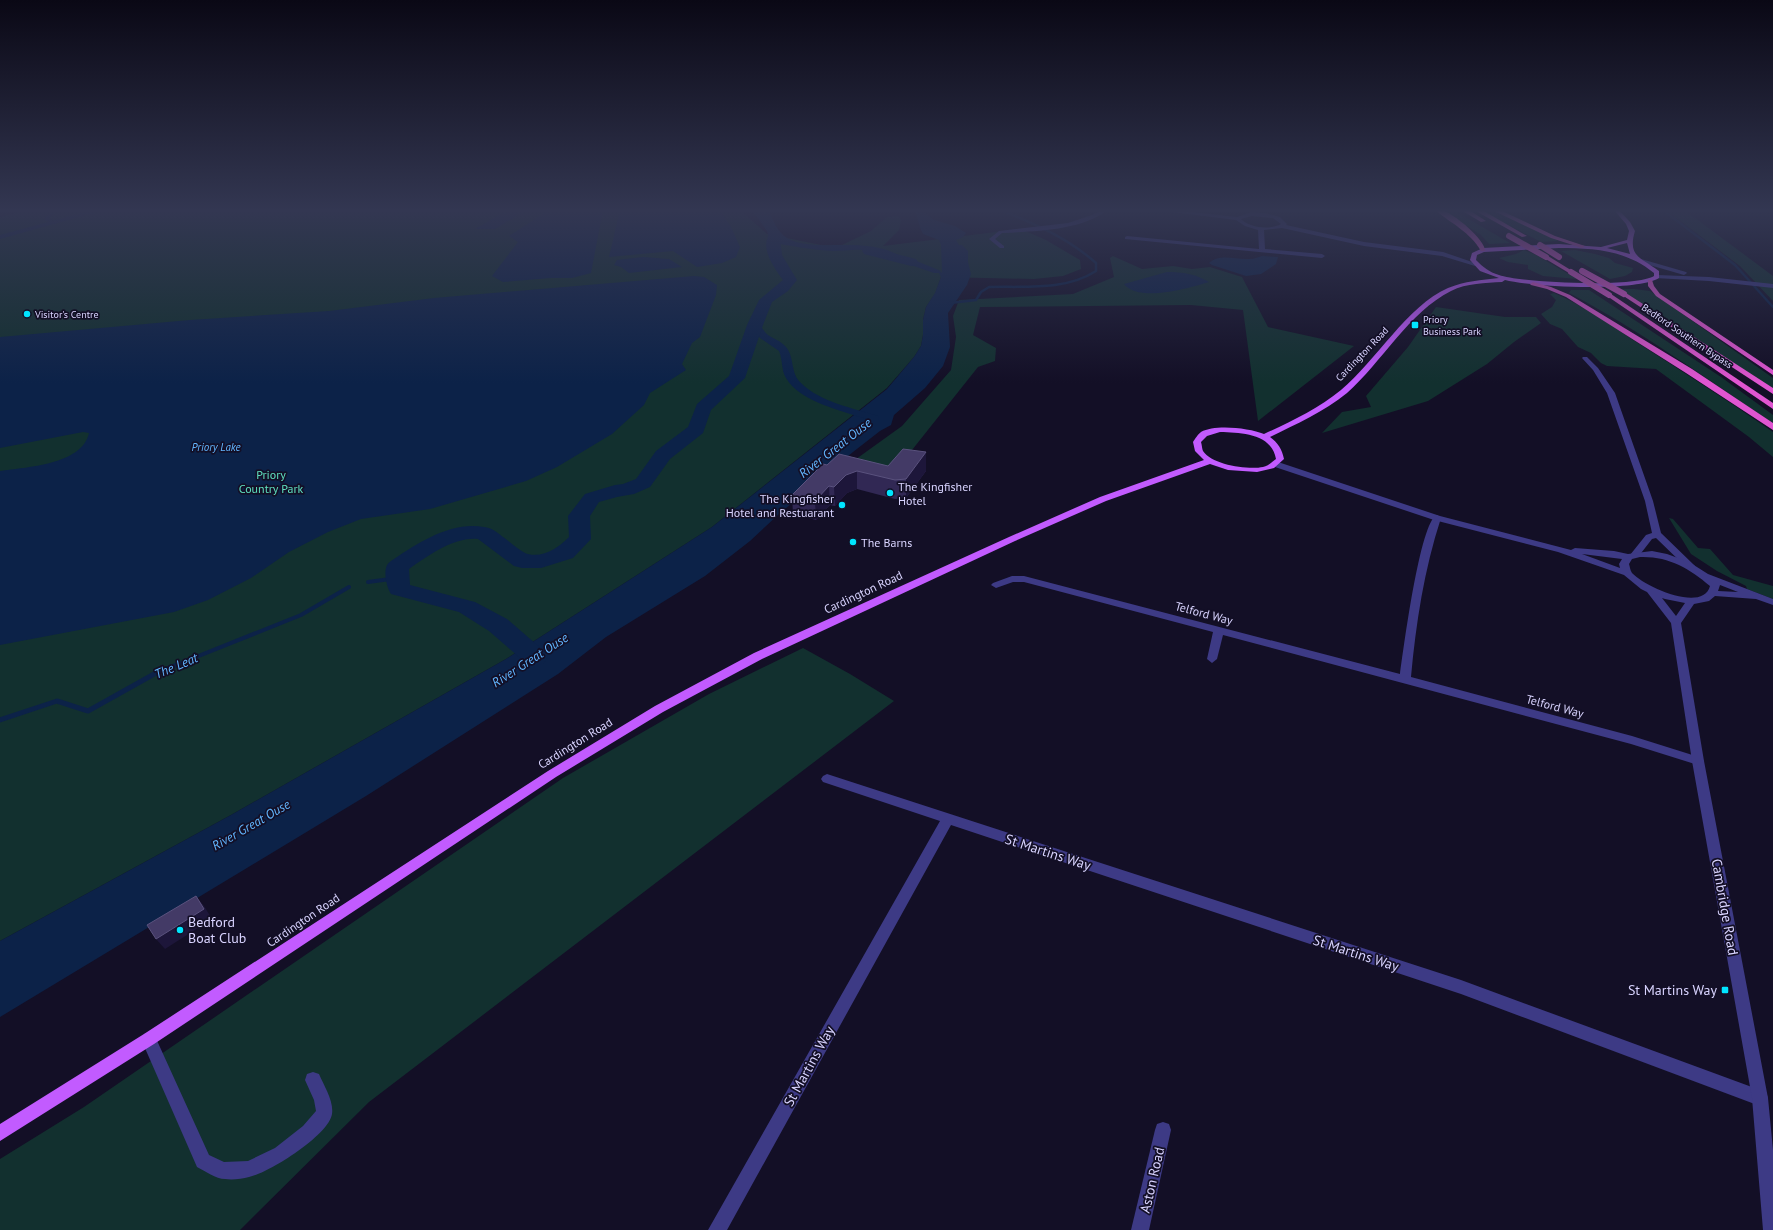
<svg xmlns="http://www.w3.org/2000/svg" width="1773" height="1230" font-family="'PT Sans',sans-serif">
	<rect width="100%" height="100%" fill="#130f26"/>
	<g fill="#12302f">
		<path d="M 27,210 L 740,210 L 767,234 L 821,245 L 842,245 L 871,231 L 887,217 L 899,216 L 901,221 L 899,230 L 883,246 L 1021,229 L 1046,240 L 1080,260 L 1081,269 L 1063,276 L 1034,279 L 941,277 L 935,294 L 926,307 L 923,320 L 923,335 L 921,346 L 914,357 L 887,388 L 712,527 L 506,659 L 231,815 L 0,941 L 0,217 Z"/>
		<path d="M 1442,210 L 1453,210 L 1510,243 L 1489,244 L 1481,235 Z"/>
		<path d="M 1480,210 L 1492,210 L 1557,240 L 1557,241 L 1541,242 Z"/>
		<path d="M 1666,210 L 1689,210 L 1687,212 L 1773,276 L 1773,301 L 1740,266 Z"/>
		<path d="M 1524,250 L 1536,255 L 1577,279 L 1543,276 L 1528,269 L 1528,265 L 1508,262 L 1499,258 L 1516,254 Z"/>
		<path d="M 1575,250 L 1595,254 L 1609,258 L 1615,263 L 1633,268 L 1632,272 L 1625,276 L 1610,279 L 1561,251 Z"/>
		<path d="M 1113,256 L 1142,269 L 1173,266 L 1192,269 L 1210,267 L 1242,277 L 1268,327 L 1354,346 L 1258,421 L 1243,310 L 1191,305 L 980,307 L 973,335 L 996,348 L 995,361 L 978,367 L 912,450 L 886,477 L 845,467 L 902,426 L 951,370 L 956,337 L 953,316 L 959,300 L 1073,294 L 1114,277 L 1110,258 Z"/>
		<path d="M 1620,289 L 1634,289 L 1650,291 L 1773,378 L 1773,389 Z"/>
		<path d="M 1571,290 L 1589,290 L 1721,377 L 1773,415 L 1773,423 C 1706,379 1640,330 1569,293 Z"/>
		<path d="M 1554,293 C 1582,305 1608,323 1633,340 C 1680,370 1727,400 1773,432 L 1773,457 L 1749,437 L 1656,369 L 1607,366 L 1601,363 L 1591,353 L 1578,347 L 1562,329 L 1550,324 L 1541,314 L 1552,307 L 1556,300 L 1550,294 Z"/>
		<path d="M 1436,307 L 1505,317 L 1536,317 L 1541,323 L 1514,342 L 1487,364 L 1428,401 L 1322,433 L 1342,412 L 1371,407 L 1366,396 L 1408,347 Z"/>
		<path d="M 1669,518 L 1673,519 L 1698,548 L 1710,549 L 1733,575 L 1773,586 L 1773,599 L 1747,589 L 1746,586 L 1717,571 L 1691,554 Z"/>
		<path d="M 803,648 L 850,674 L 894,701 L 369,1102 L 240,1230 L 0,1230 L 0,1159 L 84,1107 L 563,778 L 709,694 Z"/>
	</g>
	<g fill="#0c2248">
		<path d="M 508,210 L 527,210 L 495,229 L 475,229 Z"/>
		<path d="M 549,210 L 603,210 L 591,273 L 572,278 L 551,278 L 503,282 L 492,276 L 518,242 L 509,236 Z"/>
		<path d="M 620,210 L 720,210 L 731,227 L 740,247 L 736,257 L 722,263 L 697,267 L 673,251 L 609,257 Z"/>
		<path d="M 752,210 L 768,210 C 773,219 777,232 787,238 C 795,243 806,244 816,245 C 844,246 879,241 903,258 C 889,264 874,252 862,250 C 853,249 843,251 834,251 C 812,250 791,246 770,242 L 767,231 Z"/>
		<path d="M 914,210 L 925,210 L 924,212 L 934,220 L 955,226 L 966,233 L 963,237 L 956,240 L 959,245 L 962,245 L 968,251 L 968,262 L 971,274 L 967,285 L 948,313 L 950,347 L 943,366 L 925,388 L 894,415 L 891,425 L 880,431 L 853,452 L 779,514 L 750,541 L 705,576 L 606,637 L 558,674 L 366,796 L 0,1017 L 0,941 L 231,815 L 506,659 L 712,527 L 887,389 L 914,357 L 921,346 L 923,335 L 923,320 L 926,307 L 935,293 L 941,277 L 939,273 L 942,272 L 941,245 L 939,240 L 923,234 C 919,227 917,214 914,210 Z"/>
		<path d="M 1262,256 L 1278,257 L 1276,264 L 1261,274 L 1246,276 L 1212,265 L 1209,263 C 1221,253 1235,260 1250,259 C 1254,259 1258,257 1262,256 Z"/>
		<path d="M 643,257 L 669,259 L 682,267 L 629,273 L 621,267 L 614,265 L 617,260 Z"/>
		<path d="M 1167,272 C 1183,272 1195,274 1209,282 C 1189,288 1139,303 1124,284 Z"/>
		<path d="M 694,276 L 704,277 L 717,285 L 716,295 L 700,337 L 692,343 L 682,364 L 686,370 L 650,393 L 644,405 L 612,434 L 557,467 L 526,481 L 430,509 L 361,519 L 328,532 L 289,552 L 251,578 L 208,600 L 174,612 L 0,645 L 0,471 C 26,467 82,465 89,433 L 83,432 L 0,448 L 0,337 L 190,320 L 329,311 L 434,298 Z"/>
	</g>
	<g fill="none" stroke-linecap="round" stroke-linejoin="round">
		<g stroke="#0c2248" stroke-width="2.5">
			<path d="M 55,210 L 46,219 L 55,223"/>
			<path d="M 1663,210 L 1735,265 L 1773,307"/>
			<path d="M 950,303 L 976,300 L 981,292 L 989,287 C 1025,286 1065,291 1096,271 L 1096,263 C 1068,238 1035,224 1001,210"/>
		</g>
		<g stroke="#0c2248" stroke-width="4">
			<path d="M 368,582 L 398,578"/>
			<path d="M 171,667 L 301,615 L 349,587"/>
		</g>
		<path stroke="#0c2248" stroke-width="5" d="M 0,720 L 57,701 L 88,711 L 156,673 L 174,666"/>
		<g fill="#0c2248" fill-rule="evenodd">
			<path d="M 92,210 L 104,210 L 0,239 L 0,235 Z"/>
			<path d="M 908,260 L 914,260 L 941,271 L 940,273 L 934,273 L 908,264 Z"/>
			<path d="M 755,322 C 761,324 763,331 768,335 C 774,339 781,341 786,347 C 795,358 790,373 801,383 C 820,402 853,408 878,416 L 879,418 L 878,420 L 870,420 C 846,412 799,402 786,378 C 781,370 783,360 779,351 L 760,338 L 751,325 Z"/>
		</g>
		<g fill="#0c2248" fill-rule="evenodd">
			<path d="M 774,234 L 779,235 L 780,238 L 782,255 L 797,280 L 788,291 L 772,302 L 763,325 L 745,378 L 711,410 L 703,433 L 670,459 L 650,487 L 634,494 L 617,497 L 599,502 L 590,516 L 591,539 L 573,558 L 541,568 L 522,568 L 514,566 L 478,539 C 453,537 428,556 409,569 L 410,585 L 475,602 L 507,619 L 544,651 L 548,657 L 544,663 L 535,666 L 526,663 L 489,631 L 459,612 L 391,594 C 387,588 384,575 386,568 C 387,563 391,561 394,559 C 419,542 452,521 484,527 C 492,528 497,532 503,537 C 509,541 522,553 528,554 C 544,558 559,547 569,537 L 568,516 L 585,494 L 615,485 L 623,484 L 636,479 L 656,451 L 688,427 L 697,404 L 729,376 L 747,325 L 759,300 L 783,280 C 775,269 760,249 769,235 Z"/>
			<path d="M 869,247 L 916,259 L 918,262 L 916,265 L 911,266 L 864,254 L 862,251 L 864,248 Z"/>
		</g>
		<g fill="#3d3a85" fill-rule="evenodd">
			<path d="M 1102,210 L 1108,210 C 1079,231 1037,231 1002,233 L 995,239 L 1004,246 L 1004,248 L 1000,248 L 989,239 L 999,231 L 1068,223 L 1092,215 Z"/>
			<path d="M 1156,210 L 1174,210 L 1237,217 L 1252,212 L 1265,213 L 1280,217 L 1287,224 L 1286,225 L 1364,242 L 1443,252 L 1478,264 L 1475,266 L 1442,256 L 1364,246 L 1282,228 L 1264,230 L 1265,249 L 1322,254 L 1325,256 L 1322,258 L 1125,239 L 1125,237 L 1127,236 L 1259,249 L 1258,230 L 1245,226 L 1236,220 ZM 1252,216 L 1273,218 L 1281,224 C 1270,230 1250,228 1241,219 Z"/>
			<path d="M 1583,357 L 1587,357 L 1598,368 L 1615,393 L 1653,501 L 1661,533 L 1693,564 L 1695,566 L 1693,568 L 1687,568 L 1656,538 L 1652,539 L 1638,557 L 1632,557 L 1630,555 L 1646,535 L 1652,533 L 1645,501 L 1607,393 L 1593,370 L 1582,358 Z"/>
			<path d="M 1437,515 L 1441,518 C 1424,570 1416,623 1411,677 L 1632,736 L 1702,758 L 1704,761 L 1702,764 L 1698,765 L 1631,744 L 1223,635 L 1217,659 L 1212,663 L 1207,659 L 1213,632 L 1024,582 L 1013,582 L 996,588 L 991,585 L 993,583 L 1012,576 L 1024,576 L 1400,674 C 1403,653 1420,520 1437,515 Z"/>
			<path d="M 827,774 L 1461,980 L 1760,1090 L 1766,1092 L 1768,1098 L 1766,1104 L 1760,1106 L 1461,994 L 951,825 L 727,1230 L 708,1230 L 940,821 L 823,782 L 821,779 L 823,776 Z"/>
			<path d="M 149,1032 L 154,1034 L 209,1155 L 224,1162 L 248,1161 L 275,1148 L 303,1126 L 316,1111 L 314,1100 L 305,1080 L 307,1074 L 313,1072 L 319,1074 C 324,1086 334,1101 332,1114 C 329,1135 269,1173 249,1177 C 242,1179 232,1180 225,1179 C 216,1179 205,1171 197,1167 L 141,1039 L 144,1034 Z"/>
			<path d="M 1163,1122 L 1169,1124 L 1171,1130 L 1149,1230 L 1131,1230 L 1155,1130 L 1157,1124 Z"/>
		</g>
		<g fill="#3d3a85" fill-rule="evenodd">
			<path d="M 1641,259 L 1686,272 L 1687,273 L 1684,275 L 1639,262 L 1638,261 Z"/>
			<path d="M 1657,275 L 1709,277 L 1773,284 L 1773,288 L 1709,281 L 1655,278 L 1654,277 Z"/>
			<path d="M 1272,462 L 1278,462 L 1440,516 L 1571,550 L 1575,548 L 1614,551 L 1628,554 L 1652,551 L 1667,554 L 1689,562 L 1708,574 L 1773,599 L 1773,605 L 1756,599 L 1715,596 L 1709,601 L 1694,604 L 1681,623 L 1704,761 L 1768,1098 L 1773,1150 L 1773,1230 L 1763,1230 L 1752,1098 L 1692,761 L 1671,623 L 1647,592 L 1641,589 L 1624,575 L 1558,552 L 1434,520 L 1272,466 ZM 1582,554 L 1622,559 L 1619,564 L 1620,568 ZM 1640,557 C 1668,556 1689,568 1710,586 C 1703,613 1645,587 1632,573 C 1630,570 1630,567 1629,564 L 1632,559 ZM 1720,585 L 1738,592 L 1718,591 ZM 1662,598 L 1665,599 L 1685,603 L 1676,616 Z"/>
		</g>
		<path fill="#c25bff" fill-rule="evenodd" d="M 1614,210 L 1619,210 L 1630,222 L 1635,231 C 1627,257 1642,258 1659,271 L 1659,278 C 1636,292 1533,287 1505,280 L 1502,282 C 1485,283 1467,283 1451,291 C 1409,312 1382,362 1347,393 C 1324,412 1296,424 1270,437 C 1278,443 1282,449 1284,459 L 1274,468 L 1257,472 L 1228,470 L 1210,464 L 1106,501 L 1015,541 L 762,659 L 663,712 L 556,777 L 154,1044 L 0,1141 L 0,1124 L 144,1034 L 548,771 L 655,706 L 754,653 L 1009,537 L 1100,497 L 1204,460 L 1195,451 L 1193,442 C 1195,439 1198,434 1201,432 C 1215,424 1249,428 1264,434 C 1290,422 1318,409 1341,390 C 1376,361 1407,306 1448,288 C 1465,281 1481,280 1499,278 L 1480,271 L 1470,260 L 1472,253 L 1483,248 L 1559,244 L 1601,247 L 1627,240 L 1629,231 L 1626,224 ZM 1627,243 L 1630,254 L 1607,248 ZM 1559,248 C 1593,248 1626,250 1654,273 L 1654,276 C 1634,288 1522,283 1499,275 C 1489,272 1483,267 1476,260 L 1477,255 L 1484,252 ZM 1220,432 C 1242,433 1271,433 1276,459 C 1272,462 1268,466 1263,467 C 1248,470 1212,465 1203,451 C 1202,449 1202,445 1201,442 L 1207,436 Z"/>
		<g fill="#e055d1" fill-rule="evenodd">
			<path d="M 1435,210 C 1438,210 1440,210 1442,210 C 1453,213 1486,240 1485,251 L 1481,251 C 1470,232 1452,224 1435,210 Z"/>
			<path d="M 1461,210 L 1469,210 L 1486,221 L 1481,222 Z"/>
			<path d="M 1474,210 L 1482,210 L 1527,236 L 1522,237 Z"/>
			<path d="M 1492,210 L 1500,210 L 1555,236 L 1585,246 L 1582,248 L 1551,238 Z"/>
			<path d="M 1544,256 L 1548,256 L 1574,272 L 1569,273 L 1544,258 Z"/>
			<path d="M 1648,280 L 1652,280 L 1654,286 L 1660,294 L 1773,370 L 1773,375 L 1656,296 L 1648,286 Z"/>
			<path d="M 1533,282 L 1551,287 L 1570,295 L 1692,369 L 1773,423 L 1773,430 L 1686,373 L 1566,297 L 1547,289 L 1531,285 L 1530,284 Z"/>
			<path d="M 1622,293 L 1626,293 L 1773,388 L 1773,394 L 1622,295 Z"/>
			<path d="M 1607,294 L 1611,294 L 1773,403 L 1773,409 L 1607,296 Z"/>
		</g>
		<g stroke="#e055d1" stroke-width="6">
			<path d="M 1509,236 L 1546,257"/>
			<path d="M 1540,245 L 1559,257"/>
			<path d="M 1582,271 L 1624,294"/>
			<path d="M 1571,272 L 1609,295"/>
		</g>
	</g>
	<path fill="#312854" d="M 827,465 L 888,466 L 926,471 L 906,498 L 895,499 L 857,489 L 847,493 L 835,506 L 830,505 L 816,520 L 793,514 L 792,495 Z"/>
	<g fill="#1d163a">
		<path d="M 926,452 L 926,471 L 906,498 L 906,479 Z"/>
		<path d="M 857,471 L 857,489 L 847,493 L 835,506 L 834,487 L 846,475 Z"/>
		<path d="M 829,486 L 830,505 L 816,520 L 815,501 Z"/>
		<path d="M 196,896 L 204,906 L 212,919 L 165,949 L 156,939 Z"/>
	</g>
	<g fill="#433a66" stroke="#5a527e">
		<path d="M 903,449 L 926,452 L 906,479 L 895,480 L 857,471 L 846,475 L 834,487 L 829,486 L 815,501 L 792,495 L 823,464 L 827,465 L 839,454 L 888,466 Z"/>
		<path d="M 196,896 L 204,909 L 156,939 L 147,925 Z"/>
	</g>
	<linearGradient id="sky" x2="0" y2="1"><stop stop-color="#0a0815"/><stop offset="0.55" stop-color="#333752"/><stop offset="1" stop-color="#333752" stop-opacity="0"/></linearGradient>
	<rect width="1773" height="383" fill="url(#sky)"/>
	<g fill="#00e5ff" stroke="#130f26" stroke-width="1.5">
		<circle cx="27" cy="314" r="4"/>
		<rect x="1411" y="321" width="8" height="8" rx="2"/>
		<circle cx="890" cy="493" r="4"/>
		<circle cx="842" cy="505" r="4"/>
		<circle cx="853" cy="542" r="4"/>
		<circle cx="180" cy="930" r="4"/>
		<rect x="1721" y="986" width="8" height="8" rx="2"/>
	</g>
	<g text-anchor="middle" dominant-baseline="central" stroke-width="3.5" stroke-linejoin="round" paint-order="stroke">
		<g font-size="10" fill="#d9d4ff" stroke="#130f26" text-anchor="start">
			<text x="35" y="314">Visitor's Centre</text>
			<text x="1423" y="319">Priory<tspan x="1423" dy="12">Business Park</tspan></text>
		</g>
		<g font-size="10" fill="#d9d4ff" stroke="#130f26">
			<text transform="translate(1687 336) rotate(34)">Bedford Southern Bypass</text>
			<text transform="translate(1362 354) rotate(-46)">Cardington Road</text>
		</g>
		<g font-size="11" font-style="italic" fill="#62b6ff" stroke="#130f26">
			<text x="216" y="447">Priory Lake</text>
		</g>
		<g font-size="12" fill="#5fe0c0" stroke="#130f26">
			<text x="271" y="474">Priory<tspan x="271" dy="14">Country Park</tspan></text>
		</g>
		<g font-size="12" fill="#d9d4ff" stroke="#130f26" text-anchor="start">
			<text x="898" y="486">The Kingfisher<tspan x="898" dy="14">Hotel</tspan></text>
			<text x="834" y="498" text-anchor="end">The Kingfisher<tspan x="834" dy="14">Hotel and Restuarant</tspan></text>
			<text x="861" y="542">The Barns</text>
		</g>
		<g font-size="12" fill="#d9d4ff" stroke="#130f26">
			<text transform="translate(863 592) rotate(-25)">Cardington Road</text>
			<text transform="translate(1204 613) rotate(15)">Telford Way</text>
			<text transform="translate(1555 706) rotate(15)">Telford Way</text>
			<text transform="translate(575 743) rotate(-32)">Cardington Road</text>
			<text transform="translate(303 920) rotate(-34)">Cardington Road</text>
		</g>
		<g font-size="13" font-style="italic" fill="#62b6ff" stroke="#130f26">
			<text transform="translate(835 448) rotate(-38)">River Great Ouse</text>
			<text transform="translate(530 660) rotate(-33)">River Great Ouse</text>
			<text transform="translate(176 666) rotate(-23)">The Leat</text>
			<text transform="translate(251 825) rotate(-30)">River Great Ouse</text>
		</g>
		<g font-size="14" fill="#d9d4ff" stroke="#130f26">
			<text transform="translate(1048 852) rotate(18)">St Martins Way</text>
			<text transform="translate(1725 907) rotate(80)">Cambridge Road</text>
			<text transform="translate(1356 953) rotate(18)">St Martins Way</text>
			<text transform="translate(809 1066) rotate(-61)">St Martins Way</text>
			<text transform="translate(1152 1180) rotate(-77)">Aston Road</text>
		</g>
		<g font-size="14" fill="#d9d4ff" stroke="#130f26" text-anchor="start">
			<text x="188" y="922">Bedford<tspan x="188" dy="16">Boat Club</tspan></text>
			<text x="1717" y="990" text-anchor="end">St Martins Way</text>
		</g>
	</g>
</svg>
